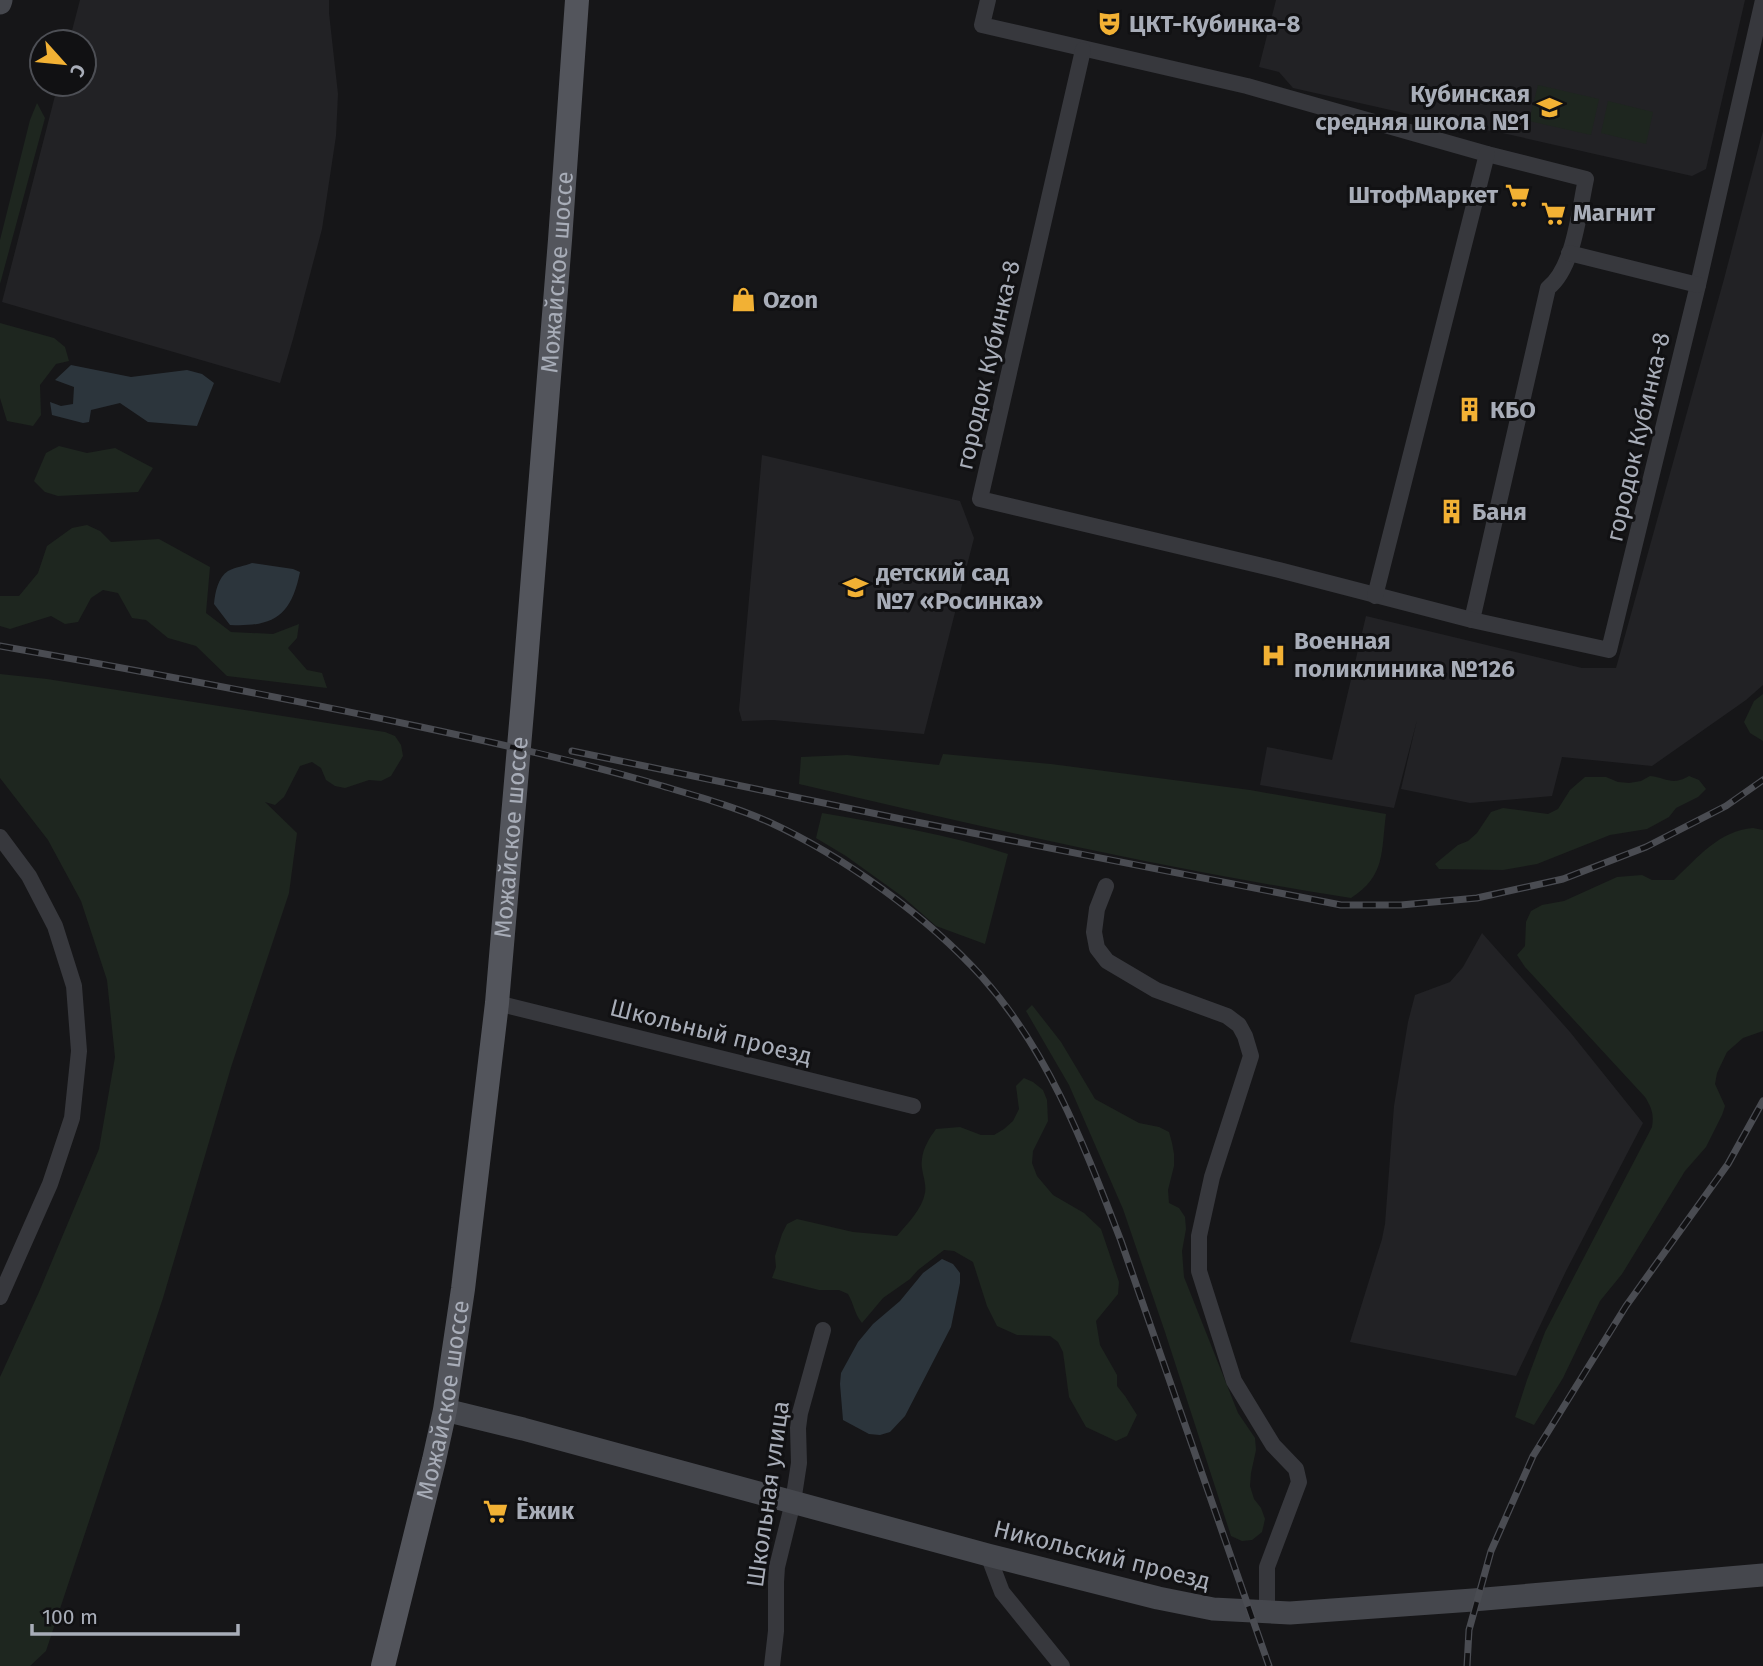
<svg xmlns="http://www.w3.org/2000/svg" width="1763" height="1666" font-family="'Fira Sans',sans-serif">
	<rect width="100%" height="100%" fill="#161618"/>
	<g fill="#222225">
		<path d="M 80,0 L 329,0 L 329,13 L 338,94 L 336,136 L 322,229 L 293,339 L 280,383 L 2,302 L 58,84 L 84,84 L 84,42 L 69,42 Z"/>
		<path d="M 1276,0 L 1745,0 L 1706,169 L 1692,176 L 1498,132 L 1466,127 L 1293,88 L 1279,72 L 1259,67 Z"/>
		<path d="M 1763,131 L 1763,685 L 1746,700 L 1652,766 L 1562,757 L 1552,796 L 1470,803 L 1401,789 L 1417,720 L 1394,808 L 1260,785 L 1267,747 L 1332,760 L 1366,616 L 1582,668 L 1616,668 L 1724,279 Z"/>
		<path d="M 762,455 L 960,501 L 974,538 L 924,734 L 773,720 L 742,721 L 739,710 Z"/>
		<path d="M 1482,933 L 1570,1032 L 1643,1123 L 1566,1271 L 1516,1376 L 1350,1342 L 1382,1239 L 1385,1224 L 1394,1106 L 1408,1022 L 1415,995 L 1450,982 L 1463,967 Z"/>
	</g>
	<g fill="#1e261f">
		<path d="M 1538,85 L 1599,99 L 1591,135 L 1529,121 Z"/>
		<path d="M 1608,101 L 1653,112 L 1646,144 L 1601,133 Z"/>
		<path d="M 37,103 L 45,118 L 0,284 L 0,240 L 30,120 Z"/>
		<path d="M 0,323 L 54,338 L 65,347 L 69,361 L 56,364 L 40,385 L 41,415 L 33,426 L 7,421 L 0,398 Z"/>
		<path d="M 59,446 L 87,453 L 115,448 L 153,468 L 138,492 L 58,496 L 45,492 L 34,481 L 46,453 Z"/>
		<path d="M 87,525 L 100,531 L 111,542 L 159,539 L 210,567 L 206,613 L 231,632 L 273,634 L 299,624 L 297,638 L 288,648 L 307,670 L 322,673 L 327,688 L 227,676 L 196,646 L 168,638 L 146,620 L 132,618 L 118,593 L 103,590 L 91,598 L 78,622 L 65,624 L 51,616 L 10,629 L 0,626 L 0,596 L 19,596 L 38,573 L 47,546 L 72,528 Z"/>
		<path d="M 0,674 L 47,679 L 385,732 L 395,736 L 401,745 L 403,756 L 391,776 L 381,781 L 369,780 L 345,788 L 335,786 L 326,780 L 321,768 L 312,762 L 300,766 L 284,797 L 275,805 L 265,802 L 297,833 L 289,893 L 232,1064 L 163,1298 L 46,1651 L 30,1666 L 0,1666 L 0,1377 L 39,1292 L 99,1149 L 115,1057 L 107,980 L 81,901 L 48,840 L 0,778 Z"/>
		<path d="M 1763,694 L 1763,741 L 1750,733 L 1744,722 L 1754,701 Z"/>
		<path d="M 943,754 L 1051,764 L 1250,790 L 1386,814 C 1381,851 1386,876 1351,898 C 1165,869 982,827 799,784 L 801,757 L 847,755 L 939,765 Z"/>
		<path d="M 1650,776 C 1667,778 1672,786 1689,776 L 1699,780 L 1706,789 L 1698,797 L 1676,808 L 1669,817 L 1647,829 L 1610,835 L 1537,864 L 1503,870 L 1439,869 L 1435,864 L 1458,845 L 1468,841 L 1477,833 L 1491,812 L 1503,808 L 1548,814 L 1558,809 L 1570,790 L 1585,777 L 1606,777 L 1618,782 L 1629,783 L 1641,781 Z"/>
		<path d="M 822,813 C 884,824 948,834 1008,854 L 985,944 L 936,926 L 903,897 L 846,856 L 816,838 Z"/>
		<path d="M 1753,828 L 1763,830 L 1763,1031 L 1743,1038 L 1727,1052 L 1717,1073 L 1715,1084 L 1725,1106 L 1722,1115 L 1706,1147 L 1685,1171 L 1622,1274 L 1600,1301 L 1563,1378 L 1534,1425 L 1515,1417 L 1527,1380 L 1545,1332 L 1652,1127 C 1654,1115 1652,1108 1645,1097 L 1525,967 L 1517,955 L 1525,946 L 1526,922 L 1531,911 L 1542,905 L 1564,901 L 1617,877 L 1642,875 L 1652,880 L 1674,880 C 1697,858 1720,830 1753,828 Z"/>
		<path d="M 1032,1005 L 1061,1042 L 1095,1099 L 1139,1123 L 1159,1127 L 1169,1132 L 1172,1143 L 1174,1154 L 1174,1166 L 1168,1190 L 1169,1203 L 1179,1208 L 1185,1217 L 1186,1229 L 1182,1251 L 1184,1277 L 1238,1413 L 1255,1438 L 1256,1450 L 1251,1473 L 1250,1486 L 1254,1499 L 1261,1508 L 1265,1519 L 1262,1532 L 1252,1540 L 1242,1541 L 1231,1536 L 1165,1332 L 1123,1209 L 1069,1085 L 1026,1011 Z"/>
		<path d="M 1024,1078 L 1033,1082 L 1043,1090 L 1047,1100 L 1048,1121 L 1033,1151 L 1032,1163 L 1037,1176 L 1053,1195 L 1084,1213 L 1101,1229 L 1119,1282 L 1118,1294 L 1096,1321 L 1100,1345 L 1117,1375 L 1117,1386 L 1125,1396 L 1137,1415 L 1127,1436 L 1116,1441 L 1086,1427 L 1069,1397 L 1063,1352 L 1058,1342 L 1050,1336 L 1017,1335 L 997,1326 L 987,1306 L 973,1262 L 954,1251 L 944,1250 L 918,1270 L 910,1279 L 883,1298 L 862,1323 C 854,1313 854,1304 848,1294 L 839,1290 L 819,1290 L 772,1278 L 776,1267 L 775,1256 L 782,1234 L 787,1224 L 797,1219 L 853,1232 L 897,1236 C 908,1223 922,1209 925,1193 C 927,1181 920,1171 922,1159 C 923,1148 930,1137 936,1129 L 960,1127 L 981,1135 L 994,1135 L 1004,1129 L 1013,1121 L 1019,1109 L 1016,1086 Z"/>
	</g>
	<g fill="#2c353c">
		<path d="M 71,365 L 131,377 L 187,370 L 202,374 L 214,383 L 197,426 L 148,422 L 120,403 L 91,410 L 89,422 L 83,423 L 52,415 L 50,402 L 61,406 L 73,404 L 74,387 L 55,380 Z"/>
		<path d="M 252,563 L 293,569 L 300,572 C 291,616 274,627 230,625 L 214,604 C 215,593 218,577 228,571 C 235,567 245,566 252,563 Z"/>
		<path d="M 942,1259 L 953,1264 L 960,1273 L 960,1283 L 951,1327 L 905,1416 L 890,1432 L 880,1435 L 869,1434 L 843,1420 L 840,1384 L 841,1373 L 858,1342 L 873,1324 L 900,1301 L 923,1273 Z"/>
	</g>
	<g fill="none" stroke-linecap="round" stroke-linejoin="round">
		<g stroke="#37383d" stroke-width="16">
			<path d="M 988,0 L 982,25 L 1247,86 L 1487,154 L 1586,179 C 1579,211 1574,268 1548,288 L 1472,620"/>
			<path d="M 1083,50 L 980,499 L 1279,570 L 1472,620 L 1609,650 L 1698,285 L 1763,0"/>
			<path d="M 1569,253 L 1698,285"/>
			<path d="M 1375,596 L 1487,154"/>
			<path d="M 0,837 L 29,876 L 55,926 L 74,986 L 79,1051 L 72,1118 L 50,1184 L 0,1297"/>
			<path d="M 1106,886 L 1097,909 L 1094,932 L 1097,948 L 1107,961 L 1156,990 L 1227,1016 L 1239,1025 L 1245,1036 L 1251,1056 L 1212,1177 L 1199,1236 L 1199,1271 L 1234,1381 L 1273,1445 L 1296,1469 L 1299,1482 L 1267,1567 L 1267,1613"/>
			<path d="M 497,1003 L 913,1106"/>
			<path d="M 988,1555 L 1002,1592 L 1062,1666"/>
			<path d="M 772,1666 L 776,1631 L 776,1582 L 777,1567 L 793,1502 L 799,1463 L 798,1428 L 800,1413 L 823,1330"/>
		</g>
		<g stroke="#45474d" stroke-width="23">
			<path d="M 0,3 L 1,0"/>
			<path d="M 445,1410 L 523,1429 L 988,1555 L 1158,1598 L 1213,1609 L 1290,1613 L 1473,1600 L 1763,1575"/>
		</g>
		<path stroke="#53555c" stroke-width="24" id="s1" d="M 383,1666 L 434,1460 L 445,1410 L 463,1289 L 497,1003 L 523,700 L 560,240 L 577,0"/>
		<defs>
			<g id="rail">
				<path d="M 0,646 C 141,671 281,697 421,727 C 501,744 581,762 659,785 C 696,796 733,806 769,822 C 843,856 927,916 982,977 C 1050,1053 1085,1148 1121,1241 L 1269,1666"/>
				<path d="M 572,751 L 906,820 L 1341,905 L 1401,905 L 1477,898 L 1563,879 L 1646,847 L 1726,806 L 1763,780"/>
				<path d="M 1467,1666 L 1469,1630 L 1491,1551 L 1533,1456 L 1626,1306 L 1728,1164 L 1763,1101"/>
			</g>
		</defs>
		<use href="#rail" stroke="#4a4c52" stroke-width="7"/>
		<use href="#rail" stroke="#111113" stroke-width="4.5" stroke-dasharray="13" stroke-linecap="butt"/>
	</g>
	<defs>
		<symbol id="theatre-bare" viewBox="-9 -9 18 18"><path d="M-5-5.5Q0-4 5-5.5V0Q5 5 0 6Q-5 5-5 0ZM-3.3-2.5H-1v1.5H-3.3ZM1-2.5H3.3v1.5H1ZM-2.8 1Q0 5.5 2.8 1Z" fill="#f2b134" stroke="#111113" stroke-width="2.5" paint-order="stroke"/></symbol>
		<symbol id="school-bare" viewBox="-9 -9 18 18"><path d="M0-5L7-2L0 1L-7-2ZM-4 1L0 2.5L4 1V4Q0 6-4 4Z" fill="#f2b134" stroke="#111113" stroke-width="2.5" paint-order="stroke"/></symbol>
		<symbol id="supermarket-bare" viewBox="-9 -9 18 18"><path d="M-6-5.5h2.5l.6 2H6L4.5 2H-2.5L-4.4-4H-6ZM-1.5 3.2a1.3 1.3 0 1 0 .1 0ZM3 3.2a1.3 1.3 0 1 0 .1 0Z" fill="#f2b134" stroke="#111113" stroke-width="2.5" paint-order="stroke"/></symbol>
		<symbol id="shop-bare" viewBox="-9 -9 18 18"><path d="M-5-2.5h2.3a2.7 3.5 0 0 1 5.4 0H5L5.5 6h-11ZM-1.5-2.5h3a1.5 2.3 0 0 0-3 0Z" fill="#f2b134" stroke="#111113" stroke-width="2.5" paint-order="stroke"/></symbol>
		<symbol id="building-bare" viewBox="-9 -9 18 18"><path d="M-4-6H4V6H1V3H-1V6H-4ZM-2.5-4.3h1.7v1.8h-1.7ZM.8-4.3h1.7v1.8H.8ZM-2.5-1h1.7V.8h-1.7ZM.8-1h1.7V.8H.8Z" fill="#f2b134" stroke="#111113" stroke-width="2.5" paint-order="stroke"/></symbol>
		<symbol id="hospital-bare" viewBox="-9 -9 18 18"><path d="M-5-5h3v3.5h4V-5h3V5h-3V1.5h-4V5h-3Z" fill="#f2b134" stroke="#111113" stroke-width="2.5" paint-order="stroke"/></symbol>
	</defs>
	<g fill-rule="evenodd">
		<use href="#theatre-bare" x="1092" y="6" width="35" height="35"/>
		<use href="#school-bare" x="1532" y="90" width="35" height="35"/>
		<use href="#supermarket-bare" x="1500" y="178" width="35" height="35"/>
		<use href="#supermarket-bare" x="1536" y="196" width="35" height="35"/>
		<use href="#shop-bare" x="726" y="282" width="35" height="35"/>
		<use href="#building-bare" x="1452" y="392" width="35" height="35"/>
		<use href="#building-bare" x="1434" y="494" width="35" height="35"/>
		<use href="#school-bare" x="838" y="570" width="35" height="35"/>
		<use href="#hospital-bare" x="1256" y="638" width="35" height="35"/>
		<use href="#supermarket-bare" x="478" y="1494" width="35" height="35"/>
	</g>
	<g text-anchor="middle" dominant-baseline="central" stroke-width="6" stroke-linejoin="round" paint-order="stroke">
		<g font-size="24" font-weight="bold" fill="#a8adb8" stroke="#111113" text-anchor="start">
			<text x="1129" y="24">ЦКТ-Кубинка-8</text>
			<text x="1530" y="94" text-anchor="end">Кубинская<tspan x="1530" dy="28">средняя школа №1</tspan></text>
			<text x="1498" y="195" text-anchor="end">ШтофМаркет</text>
			<text x="1573" y="213">Магнит</text>
			<text x="763" y="300">Ozon</text>
			<text x="1490" y="410">КБО</text>
			<text x="1472" y="512">Баня</text>
			<text x="876" y="573">детский сад<tspan x="876" dy="28">№7 «Росинка»</tspan></text>
			<text x="1294" y="641">Военная<tspan x="1294" dy="28">поликлиника №126</tspan></text>
			<text x="516" y="1511">Ёжик</text>
		</g>
		<g font-size="24" fill="#a8adb8" stroke="#111113">
			<text stroke="none"><textPath href="#s1" startOffset="1407">Можайское шоссе</textPath></text>
			<text transform="translate(988 365) rotate(-77)">городок Кубинка-8</text>
			<text transform="translate(1638 437) rotate(-77)">городок Кубинка-8</text>
			<text stroke="none"><textPath href="#s1" startOffset="840">Можайское шоссе</textPath></text>
			<text transform="translate(711 1032) rotate(14)">Школьный проезд</text>
			<text stroke="none"><textPath href="#s1" startOffset="273">Можайское шоссе</textPath></text>
			<text transform="translate(768 1494) rotate(-82)">Школьная улица</text>
			<text transform="translate(1102 1555) rotate(14)">Никольский проезд</text>
		</g>
	</g>
	<g transform="translate(63 63) rotate(117)"><circle r="33" fill="#111113" stroke="#4d4f55" stroke-width="2"/>
	<path d="M0-5L12 26L0 18L-12 26Z" fill="#f2b134"/>
	<text y="-10" font-size="19" font-weight="bold" text-anchor="middle" fill="#a8adb8">С</text>
	</g>
	<path d="M32 1624v10h206v-10" fill="none" stroke="#a8adb8" stroke-width="3.5"/>
	<text x="42" y="1624" font-size="21" fill="#a8adb8" stroke="#111113" stroke-width="5" paint-order="stroke">100 m</text>
</svg>
